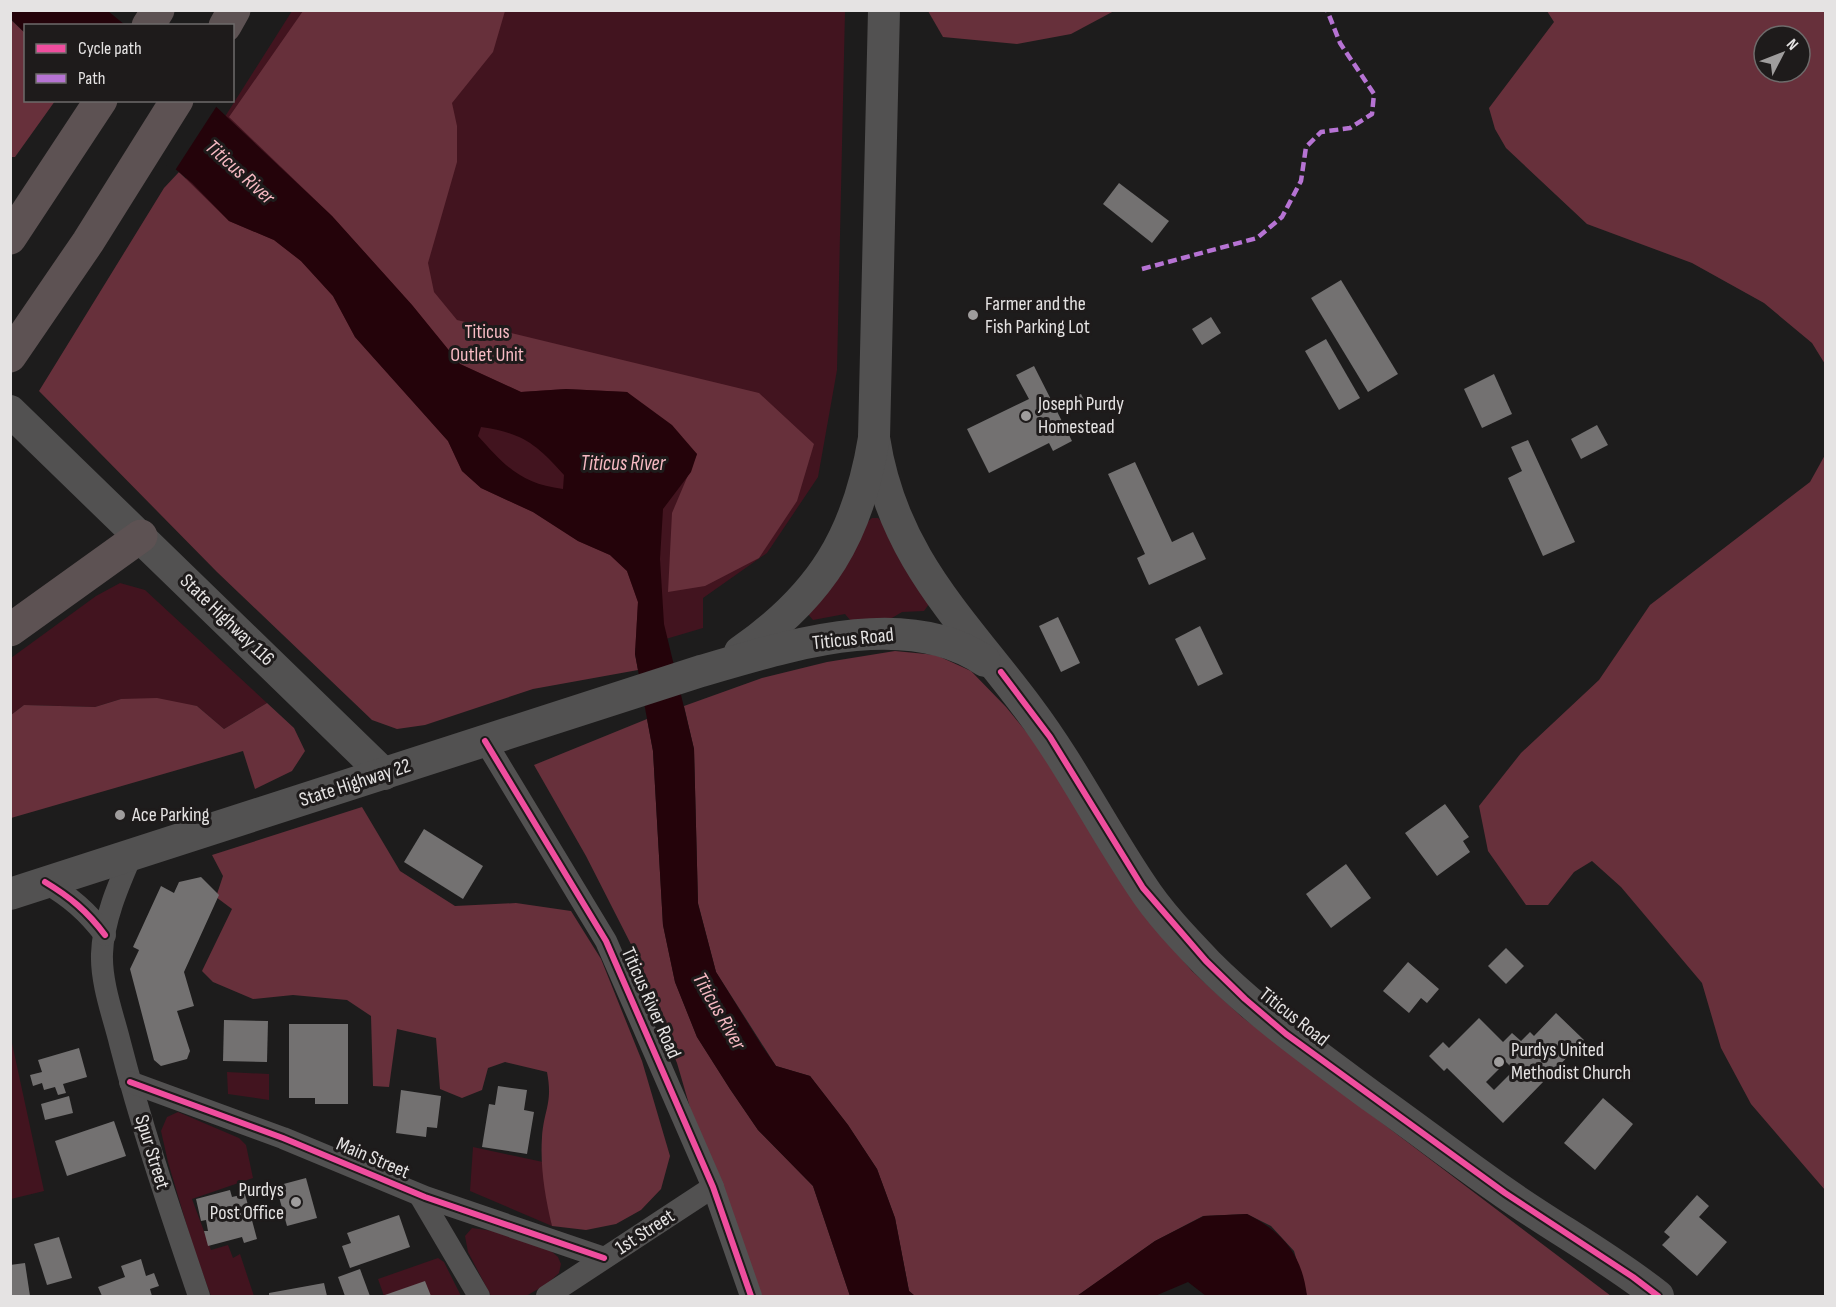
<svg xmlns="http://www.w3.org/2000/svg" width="1836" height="1307" font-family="'Sofia Sans Condensed',sans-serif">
	<rect width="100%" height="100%" fill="#1d1c1c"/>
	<g fill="#42141f">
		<path d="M 292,11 L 845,11 L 837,370 L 818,477 L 767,553 L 703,598 L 703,628 L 398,718 L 51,391 Z"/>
		<path d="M 872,518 L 878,518 L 882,522 L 929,604 L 924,611 L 902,612 L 863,635 L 845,614 L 813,620 L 808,614 L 866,523 Z"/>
		<path d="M 120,583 L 145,590 L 267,703 L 224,729 L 197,706 L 121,699 L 95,707 L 24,705 L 11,715 L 11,658 L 96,596 Z"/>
		<path d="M 10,1034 L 44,1191 L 11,1199 L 10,1199 Z"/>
		<path d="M 227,1072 L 269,1074 L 269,1100 L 228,1094 Z"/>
		<path d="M 178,1112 L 239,1138 L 246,1145 L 253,1178 L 192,1199 L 211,1250 L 228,1245 L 233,1258 L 240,1254 L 254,1296 L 211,1296 L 194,1250 L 168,1162 L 161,1131 L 167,1117 Z"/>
		<path d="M 473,1147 L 543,1162 L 552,1226 L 470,1191 Z"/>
		<path d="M 472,1228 L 493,1231 L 551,1251 L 558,1257 L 561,1264 L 559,1273 L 547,1284 L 526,1296 L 491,1296 L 468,1252 L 465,1236 Z"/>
		<path d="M 438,1258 L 444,1262 L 461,1296 L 429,1296 L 418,1284 L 384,1296 L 378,1279 Z"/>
	</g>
	<g fill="#67303b" fill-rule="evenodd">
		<path d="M 303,11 L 505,11 L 493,52 L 452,103 L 457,126 L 457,162 L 428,263 L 434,292 L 457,320 L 759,393 L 814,444 L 797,501 L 759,558 L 705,586 L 668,592 L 672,513 L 697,454 L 627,392 L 566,389 L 521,392 L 460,364 L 412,305 L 332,216 L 229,117 Z"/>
		<path d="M 928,11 L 928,10 L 1114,11 L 1071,34 L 1017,44 L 943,37 Z"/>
		<path d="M 1547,11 L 1825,11 L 1825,364 L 1812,343 L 1764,303 L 1692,263 L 1587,224 L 1506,148 L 1495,129 L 1489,108 L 1554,22 ZM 1764,36 L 1800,36 L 1800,72 L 1764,72 Z"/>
		<path d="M 10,19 L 25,33 L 26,100 L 55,101 L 15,157 L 11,157 Z"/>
		<path d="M 179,172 L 229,221 L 274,240 L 301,261 L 333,296 L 355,337 L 448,441 L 462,471 L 481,488 L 533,512 L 578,541 L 610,555 L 627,571 L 638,602 L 635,654 L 638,670 L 533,689 L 425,725 L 397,729 L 372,720 L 217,572 L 39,391 L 164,188 Z"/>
		<path d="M 1825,455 L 1826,455 L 1825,1190 L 1751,1104 L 1721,1048 L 1702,983 L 1621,887 L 1592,861 L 1574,872 L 1548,905 L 1526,905 L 1488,851 L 1479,806 L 1521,753 L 1599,680 L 1650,605 L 1810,482 Z"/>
		<path d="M 895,651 L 936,655 L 971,671 L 1006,707 L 1042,751 L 1147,918 L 1192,971 L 1242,1017 L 1611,1296 L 1307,1296 L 1294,1251 L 1271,1226 L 1247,1214 L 1203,1216 L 1155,1241 L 1077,1296 L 915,1296 L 909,1291 L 895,1218 L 877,1169 L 848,1125 L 810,1076 L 776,1066 L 716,972 L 698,903 L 694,749 L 684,706 L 762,678 L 827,662 Z"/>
		<path d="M 157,698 L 197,706 L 224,729 L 267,703 L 294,728 L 305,751 L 292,771 L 255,789 L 243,751 L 11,818 L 11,715 L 24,705 L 95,707 L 121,699 Z"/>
		<path d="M 647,719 L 653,751 L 663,925 L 675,982 L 697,1037 L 730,1089 L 758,1130 L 813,1186 L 850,1296 L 758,1296 L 691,1111 L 677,1063 L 652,1003 L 640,962 L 586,856 L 534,765 Z"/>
		<path d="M 362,807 L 400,871 L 455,906 L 516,903 L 571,911 L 601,959 L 642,1061 L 670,1156 L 661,1189 L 641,1210 L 616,1224 L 586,1230 L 552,1226 C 545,1197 540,1167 542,1137 C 544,1109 553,1103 547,1072 L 505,1062 L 488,1068 L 482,1090 L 462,1098 L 440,1089 L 436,1038 L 397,1029 L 389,1087 L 373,1086 L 371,1016 L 347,1000 L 293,995 L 253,999 L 213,982 L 202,971 L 232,909 L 216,897 L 223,876 L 212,855 Z"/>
	</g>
	<g fill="#24030a" fill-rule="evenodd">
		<path d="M 10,11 L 108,11 L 125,25 L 26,26 L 25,33 L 11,19 Z"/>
		<path d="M 94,101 L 210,101 L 332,216 L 412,305 L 460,364 L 521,392 L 566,389 L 627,392 L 672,425 L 697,454 L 691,472 L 663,509 L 660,559 L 664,624 L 694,749 L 698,904 L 716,972 L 762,1046 L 776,1066 L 810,1076 L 848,1125 L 877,1169 L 895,1218 L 909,1291 L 915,1296 L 850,1296 L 813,1186 L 758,1130 L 730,1089 L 697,1037 L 675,982 L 663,925 L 653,751 L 635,654 L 638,602 L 627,571 L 610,555 L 578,541 L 533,512 L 481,488 L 462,471 L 448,441 L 355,337 L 333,296 L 301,261 L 274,240 L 229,221 L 192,183 ZM 481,427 C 523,433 536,444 564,475 L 563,489 C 521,484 505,466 478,436 Z"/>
		<path d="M 1247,1214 C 1284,1233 1302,1255 1307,1296 L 1206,1296 L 1188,1282 L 1155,1296 L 1077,1296 L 1155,1241 L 1204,1216 Z"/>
	</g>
	<path fill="#1d1c1c" d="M 91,100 L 215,100 L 218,104 L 174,172 Z"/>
	<g fill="#737171" fill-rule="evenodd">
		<path d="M 1119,183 L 1169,221 L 1152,243 L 1103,204 Z"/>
		<path d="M 1341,280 L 1398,374 L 1368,392 L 1311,298 Z"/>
		<path d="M 1211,317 L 1221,333 L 1202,345 L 1192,329 Z"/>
		<path d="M 1326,339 L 1360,398 L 1339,410 L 1305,351 Z"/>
		<path d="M 1034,366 L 1072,441 L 1053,451 L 1049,443 L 989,473 L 967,429 L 1029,399 L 1016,375 Z"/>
		<path d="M 1494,374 L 1512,414 L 1482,428 L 1464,389 Z"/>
		<path d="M 1081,394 L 1086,404 L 1065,414 L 1060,403 Z"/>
		<path d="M 1597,425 L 1608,445 L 1581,459 L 1571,439 Z"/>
		<path d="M 1528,440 L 1575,542 L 1543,556 L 1508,478 L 1522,471 L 1511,447 Z"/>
		<path d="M 1135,462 L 1172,542 L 1193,532 L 1206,559 L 1149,585 L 1137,558 L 1145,554 L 1108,474 Z"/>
		<path d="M 1058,617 L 1080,663 L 1061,672 L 1039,626 Z"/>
		<path d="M 1200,626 L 1223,674 L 1198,686 L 1175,639 Z"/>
		<path d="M 1445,804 L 1469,837 L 1463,841 L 1470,852 L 1437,876 L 1405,833 Z"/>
		<path d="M 424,829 L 483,866 L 463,899 L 404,862 Z"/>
		<path d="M 1346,864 L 1371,898 L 1331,928 L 1306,894 Z"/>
		<path d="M 201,877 L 219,895 L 184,972 L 194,1006 L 177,1011 L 190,1051 L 187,1059 L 161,1066 L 154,1060 L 130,969 L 139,950 L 133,947 L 161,886 L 174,893 L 179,882 Z"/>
		<path d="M 1506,948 L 1524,966 L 1506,984 L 1488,966 Z"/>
		<path d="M 1408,962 L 1439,989 L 1427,1003 L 1421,998 L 1409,1013 L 1383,991 Z"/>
		<path d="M 1556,1013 L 1584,1040 L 1503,1123 L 1447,1068 L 1444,1071 L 1429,1056 L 1443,1042 L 1449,1048 L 1479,1018 L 1503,1042 L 1512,1033 L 1521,1041 L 1530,1032 L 1534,1036 ZM 1506,1062 L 1514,1070 L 1494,1090 L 1486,1082 Z"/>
		<path d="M 224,1020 L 268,1021 L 267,1062 L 223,1061 Z"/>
		<path d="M 289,1024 L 348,1024 L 348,1104 L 315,1104 L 315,1098 L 289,1098 Z"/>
		<path d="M 79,1048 L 87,1077 L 63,1084 L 66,1093 L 58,1095 L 55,1087 L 44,1090 L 42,1083 L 33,1086 L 30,1075 L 42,1072 L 38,1060 Z"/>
		<path d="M 498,1086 L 527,1090 L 524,1110 L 534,1112 L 527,1154 L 482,1147 L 489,1104 L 495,1105 Z"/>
		<path d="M 401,1090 L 441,1096 L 437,1128 L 427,1127 L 426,1137 L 396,1133 Z"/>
		<path d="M 69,1096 L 73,1113 L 45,1120 L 41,1104 Z"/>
		<path d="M 1603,1098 L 1633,1124 L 1595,1170 L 1564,1143 Z"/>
		<path d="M 114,1121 L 126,1156 L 67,1176 L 55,1141 Z"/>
		<path d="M 306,1178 L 317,1218 L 287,1226 L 276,1186 Z"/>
		<path d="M 230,1190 L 232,1197 L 245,1194 L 257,1239 L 244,1243 L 242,1237 L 208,1246 L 204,1231 L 208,1231 L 206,1220 L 201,1221 L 196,1199 Z"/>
		<path d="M 1697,1195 L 1709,1206 L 1699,1217 L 1727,1242 L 1697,1276 L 1662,1245 L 1670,1237 L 1664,1232 Z"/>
		<path d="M 399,1215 L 410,1247 L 350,1268 L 342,1246 L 351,1243 L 347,1233 Z"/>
		<path d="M 59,1237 L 72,1278 L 47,1285 L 34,1244 Z"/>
		<path d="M 141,1259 L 146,1276 L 154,1273 L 159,1286 L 150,1289 L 152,1296 L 102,1296 L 98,1287 L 125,1277 L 121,1266 Z"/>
		<path d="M 25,1263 L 30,1296 L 10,1296 L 10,1265 Z"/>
		<path d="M 360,1269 L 370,1296 L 345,1296 L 338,1277 Z"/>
		<path d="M 425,1281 L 431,1296 L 382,1296 Z"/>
		<path d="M 324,1283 L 327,1296 L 269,1296 L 269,1293 Z"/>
	</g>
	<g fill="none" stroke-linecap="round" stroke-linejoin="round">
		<g stroke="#525151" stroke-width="22">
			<path d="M 485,741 L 606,941 L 713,1187 L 751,1296"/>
			<path d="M 132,854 C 119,884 103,920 102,954 C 101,983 113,1015 120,1043 C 142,1129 171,1213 199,1296"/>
			<path d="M 45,882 C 70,897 87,911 105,935"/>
			<path d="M 130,1082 L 283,1138 L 425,1197 L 604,1258"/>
			<path d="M 420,1196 L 479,1296"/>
			<path d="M 547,1296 L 713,1187"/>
		</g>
		<g stroke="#525151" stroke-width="32">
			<path d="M 10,411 L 384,774"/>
			<path d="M 874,438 C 892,556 961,618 1029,709 C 1071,765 1102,827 1141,885 C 1159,913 1184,939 1207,963 C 1258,1014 1316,1055 1374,1098 C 1418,1129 1460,1162 1505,1193 C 1555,1228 1610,1258 1658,1296"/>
			<path d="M 740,652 C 822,595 858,535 874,438 L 884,10"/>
			<path d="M 10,894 L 701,671 C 785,647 905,606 985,661"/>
		</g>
		<g stroke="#5d5253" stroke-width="33">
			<path d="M 148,26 L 158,10"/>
			<path d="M 225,26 L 234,10"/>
			<path d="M 10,238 L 101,100"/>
			<path d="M 10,356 L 88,242 L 177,100"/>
			<path d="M 10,630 L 141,536"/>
		</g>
		<path stroke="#b673d3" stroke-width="4.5" stroke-dasharray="9 4.5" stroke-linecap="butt" d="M 1142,269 L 1257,238 L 1282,217 L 1301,181 L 1306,147 L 1321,132 L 1350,128 L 1372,114 L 1374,94 L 1340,43 L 1327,10"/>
		<defs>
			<g id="cycleway">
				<path d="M 1001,672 L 1050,737 L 1143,888 L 1206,961 L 1245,999 L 1286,1034 L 1505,1193 L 1633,1277 L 1658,1296"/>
				<path d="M 485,741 L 606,941 L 713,1187 L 751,1296"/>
				<path d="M 45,882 C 70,897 87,911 105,935"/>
				<path d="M 130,1082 L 283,1138 L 425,1197 L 604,1258"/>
			</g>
		</defs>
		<use href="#cycleway" stroke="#1e1b1b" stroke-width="10"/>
		<use href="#cycleway" stroke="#ef4d9e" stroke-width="6"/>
	</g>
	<g fill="#9f9d9d" stroke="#1e1b1b" stroke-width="2">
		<circle cx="973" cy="315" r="6"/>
		<circle cx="1026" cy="416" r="6"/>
		<circle cx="120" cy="815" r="6"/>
		<circle cx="1499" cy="1062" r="6"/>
		<circle cx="296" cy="1202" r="6"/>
	</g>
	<g text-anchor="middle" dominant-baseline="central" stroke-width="6" stroke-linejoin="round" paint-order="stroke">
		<g font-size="20" fill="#e5e3e3" stroke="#1e1b1b" text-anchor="start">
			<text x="985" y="304">Farmer and the<tspan x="985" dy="23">Fish Parking Lot</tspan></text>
			<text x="1038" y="404">Joseph Purdy<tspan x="1038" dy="23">Homestead</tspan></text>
			<text x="132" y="815">Ace Parking</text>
			<text x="1511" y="1050">Purdys United<tspan x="1511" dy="23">Methodist Church</tspan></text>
			<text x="284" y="1190" text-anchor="end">Purdys<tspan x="284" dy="23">Post Office</tspan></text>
		</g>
		<g font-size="20" fill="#f8bbc4" stroke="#1e1b1b">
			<text x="487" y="332">Titicus<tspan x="487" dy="23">Outlet Unit</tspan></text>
		</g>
		<g font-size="20" fill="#e5e3e3" stroke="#1e1b1b">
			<text transform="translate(227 620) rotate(44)">State Highway 116</text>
			<text transform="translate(853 639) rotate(-6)">Titicus Road</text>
			<text transform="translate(355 783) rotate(-18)">State Highway 22</text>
			<text transform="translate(651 1003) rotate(66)">Titicus River Road</text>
			<text transform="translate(1294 1017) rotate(38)">Titicus Road</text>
			<text transform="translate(152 1152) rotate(73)">Spur Street</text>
			<text transform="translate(373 1158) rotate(23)">Main Street</text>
			<text transform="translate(645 1232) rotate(-33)">1st Street</text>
		</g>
		<g font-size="21" font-style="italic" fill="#f6b9c2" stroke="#1e1b1b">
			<text transform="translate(240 172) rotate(42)">Titicus River</text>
			<text x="623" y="463">Titicus River</text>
			<text transform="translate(719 1011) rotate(60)">Titicus River</text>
		</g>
	</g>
	<rect width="1836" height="1307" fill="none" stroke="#e5e3e3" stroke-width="24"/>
	<rect x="24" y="24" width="210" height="78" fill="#1e1b1b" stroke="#6e6b6b" stroke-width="1.5"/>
	<rect x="36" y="44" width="30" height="9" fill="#ef4d9e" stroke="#6e6b6b" stroke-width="1.5"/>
	<text x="78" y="54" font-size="18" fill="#e5e3e3">Cycle path</text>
	<rect x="36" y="74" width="30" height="9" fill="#b673d3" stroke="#6e6b6b" stroke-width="1.5"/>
	<text x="78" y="84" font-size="18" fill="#e5e3e3">Path</text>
	<g transform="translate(1782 54) rotate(48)"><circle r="28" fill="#1e1b1b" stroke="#6e6b6b" stroke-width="1.5"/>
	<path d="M0-4.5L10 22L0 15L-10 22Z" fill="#9f9d9d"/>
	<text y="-9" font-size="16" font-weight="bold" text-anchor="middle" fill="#e5e3e3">N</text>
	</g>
</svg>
